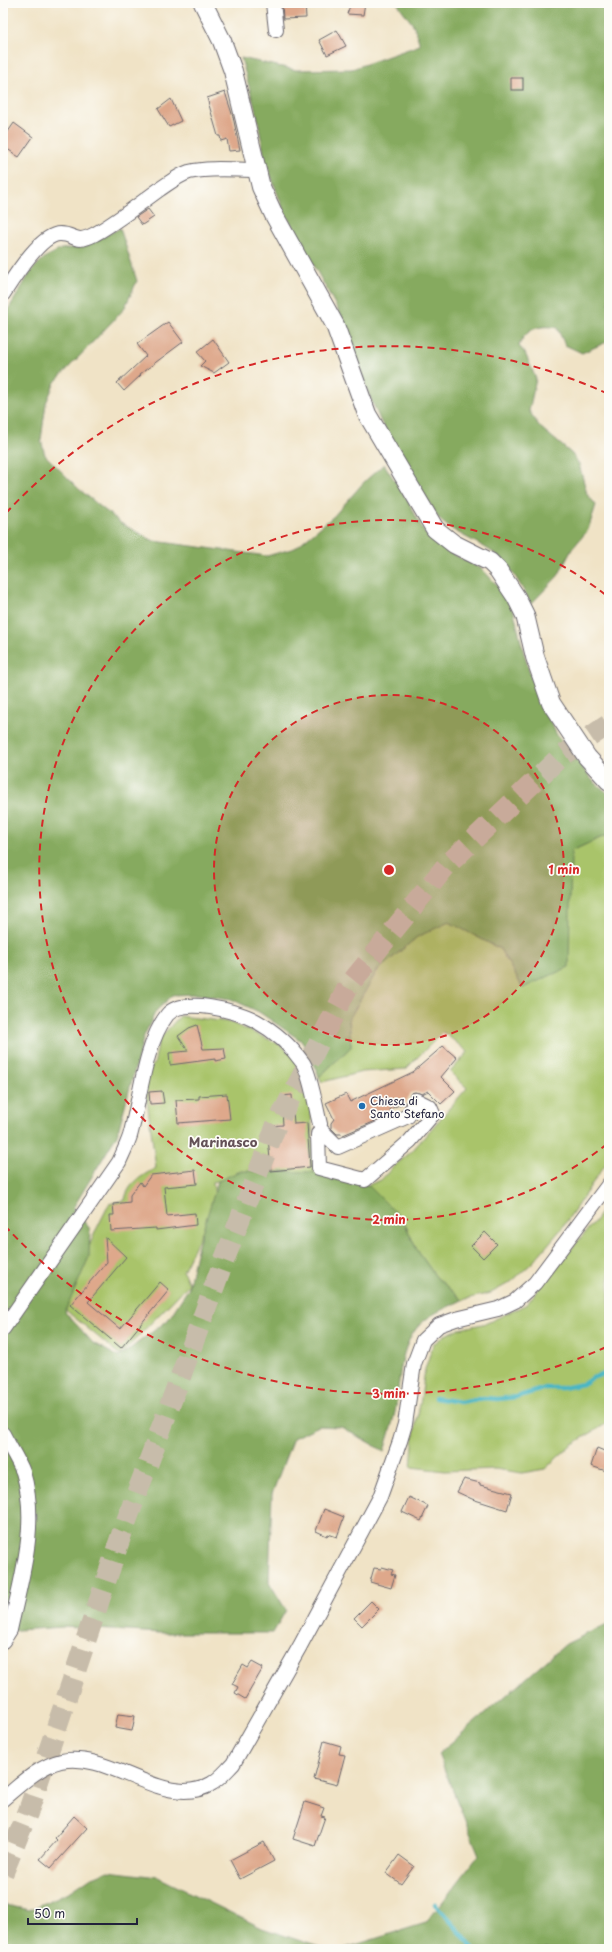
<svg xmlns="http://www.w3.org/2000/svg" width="612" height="1952" font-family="'Playpen Sans',sans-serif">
	<rect width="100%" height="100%" fill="#fdfcf7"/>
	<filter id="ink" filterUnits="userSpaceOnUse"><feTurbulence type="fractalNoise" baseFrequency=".025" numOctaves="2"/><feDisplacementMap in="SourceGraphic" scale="8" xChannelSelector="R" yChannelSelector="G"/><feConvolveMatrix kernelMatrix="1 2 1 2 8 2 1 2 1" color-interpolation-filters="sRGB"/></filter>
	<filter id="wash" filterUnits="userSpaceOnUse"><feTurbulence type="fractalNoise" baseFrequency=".012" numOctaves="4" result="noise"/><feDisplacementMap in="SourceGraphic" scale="16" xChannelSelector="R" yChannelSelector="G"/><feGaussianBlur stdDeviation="0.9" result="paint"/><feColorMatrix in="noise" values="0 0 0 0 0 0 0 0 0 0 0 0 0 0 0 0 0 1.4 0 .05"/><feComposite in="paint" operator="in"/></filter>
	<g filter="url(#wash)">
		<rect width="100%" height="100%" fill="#f0e3c6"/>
		<g fill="#a9c46a" stroke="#667352">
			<path d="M 609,834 L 609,1159 L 562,1228 L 533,1262 L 511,1282 L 491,1293 L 462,1300 L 436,1277 L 417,1250 L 403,1220 L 368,1185 L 381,1180 L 392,1168 L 412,1151 L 467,1088 L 450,1072 L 468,1052 L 443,1032 L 406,1069 L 362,1072 L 322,1082 L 319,1077 L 351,1047 L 349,1019 L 377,971 L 417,937 L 449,921 L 500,949 L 523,988 L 571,851 Z"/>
			<path d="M 180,1016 L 229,1022 L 277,1043 L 308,1065 L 315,1174 L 260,1173 L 213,1182 L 216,1203 L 183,1271 L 189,1284 L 120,1355 L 63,1308 L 96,1230 L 109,1204 L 125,1200 C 127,1184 143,1175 156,1168 L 143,1070 L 154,1065 L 159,1039 Z"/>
			<path d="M 609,1201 L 609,1422 L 571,1445 L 545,1469 L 522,1473 L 495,1469 L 445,1471 L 411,1467 L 414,1434 L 421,1399 L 425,1369 L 433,1345 L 445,1335 L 459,1329 L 487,1323 L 527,1304 L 544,1281 L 595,1221 Z"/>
		</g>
		<g fill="#86aa5e" stroke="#54664c">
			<path d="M 397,3 L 609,3 L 609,341 L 582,353 L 565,345 L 557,328 C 540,324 525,329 519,346 L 525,353 L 536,379 L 529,411 L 540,427 L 572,454 L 579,464 L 587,494 L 596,505 L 588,530 L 572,549 L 558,576 L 531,604 C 522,588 513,569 499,557 C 481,542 457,536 439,519 L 381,422 L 369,395 L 343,319 L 284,211 L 265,160 L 257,115 L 241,58 L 296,70 L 352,69 L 420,45 L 414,26 Z"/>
			<path d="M 120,228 L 137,281 L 124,309 L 55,382 L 46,403 L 41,440 L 45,455 L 80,490 L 122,524 L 154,541 L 267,556 L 295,548 L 334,516 L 364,482 L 384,464 L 408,501 L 424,532 L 447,551 L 482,569 L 497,585 L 514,612 L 523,650 L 536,693 L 557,735 L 592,780 L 609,794 L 609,834 L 571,851 L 569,967 L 523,988 L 500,949 L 449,922 L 417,937 L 377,971 L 349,1019 L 351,1047 L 319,1077 L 303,1042 L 259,1012 L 231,999 L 197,994 L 173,995 L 156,1011 L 144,1036 L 117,1135 L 73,1208 L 90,1229 L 89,1257 L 65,1312 L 93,1343 L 119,1357 L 168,1320 L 188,1289 L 198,1245 L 218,1181 L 240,1171 L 312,1172 L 368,1185 L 403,1220 L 417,1250 L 436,1277 L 462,1300 C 447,1308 426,1315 416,1329 C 398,1352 400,1386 395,1412 C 392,1425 388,1438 384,1451 L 341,1427 L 319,1426 L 293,1438 L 272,1494 L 269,1582 L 286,1610 L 273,1633 L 160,1633 L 63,1627 L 3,1631 L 3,318 L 32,270 L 44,258 L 61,249 L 84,247 Z"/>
			<path d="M 609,1623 L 609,1949 L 342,1949 L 426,1923 L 479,1855 L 438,1754 L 566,1644 Z"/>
			<path d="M 108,1871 L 158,1877 L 262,1928 L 325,1949 L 3,1949 L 3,1899 L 6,1905 L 29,1910 L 71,1891 L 90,1878 Z"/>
		</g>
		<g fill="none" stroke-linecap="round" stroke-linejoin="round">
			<g stroke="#49b6c4" stroke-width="4.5">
				<path d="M 435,1398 L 460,1402 L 484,1398 L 497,1399 L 516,1397 L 546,1388 L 563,1388 L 583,1384 L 592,1378 L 609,1372"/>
				<path d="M 435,1904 L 461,1933 L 473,1949"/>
			</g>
		</g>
		<g id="blocks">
			<g fill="#dea88b">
				<path d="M 282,3 L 305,3 L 306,18 L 283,19 Z"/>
				<path d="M 351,3 L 365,3 L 363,15 L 347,14 Z"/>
				<path d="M 337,30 L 346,46 L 327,55 L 319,40 Z"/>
				<rect x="511" y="78" width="12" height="12"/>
				<path d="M 225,92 L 233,117 L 240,150 L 229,151 L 227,139 L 221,141 L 220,136 L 218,136 L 207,98 Z"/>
				<path d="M 171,99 L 181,121 L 169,127 L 158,109 Z"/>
				<path d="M 14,123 L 33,137 L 19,157 L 3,146 L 3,139 Z"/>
				<path d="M 148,209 L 154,217 L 142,225 L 136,217 Z"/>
				<path d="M 168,322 L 183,342 L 140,374 L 141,375 L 124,391 L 117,383 L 146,356 L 137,344 Z"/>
				<path d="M 213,339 L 229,362 L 214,373 L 200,366 L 205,361 L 197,352 Z"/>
				<path d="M 197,1025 L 203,1049 L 224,1048 L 226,1059 L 215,1061 L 215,1059 L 170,1065 L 169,1053 L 188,1051 L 178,1036 L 189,1028 Z"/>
				<path d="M 443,1046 L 457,1058 L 441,1077 L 455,1091 L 441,1104 L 428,1091 L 422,1094 L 415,1092 L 411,1093 L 406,1102 L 390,1109 L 392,1114 L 343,1135 L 342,1134 L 337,1134 L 331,1128 L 331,1123 L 334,1119 L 326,1103 L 346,1094 L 350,1102 L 413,1072 Z"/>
				<path d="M 162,1091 L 164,1103 L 150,1104 L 149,1092 Z"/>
				<path d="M 227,1094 L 230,1119 L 178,1123 L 176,1100 L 199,1099 L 199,1096 Z"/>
				<path d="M 292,1095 L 294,1124 L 307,1123 L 310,1167 L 271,1171 L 267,1126 L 283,1125 L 281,1096 Z"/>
				<path d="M 195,1170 L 197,1184 L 164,1187 L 167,1216 L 195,1213 L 196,1225 L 156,1230 L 156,1228 L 111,1231 L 110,1215 L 114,1215 L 113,1204 L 130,1202 L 130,1195 L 140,1182 L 143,1186 L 151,1175 Z"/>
				<path d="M 485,1232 L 497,1244 L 483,1258 L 471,1246 Z"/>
				<path d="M 105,1237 L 126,1257 L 88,1302 L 120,1329 L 160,1282 L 169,1290 L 121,1348 L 70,1305 L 107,1262 Z"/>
				<path d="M 597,1448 L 609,1453 L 609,1472 L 591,1466 Z"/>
				<path d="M 464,1479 L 480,1483 L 480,1485 L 512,1493 L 507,1510 L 472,1499 L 457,1492 Z"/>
				<path d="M 409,1497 L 428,1506 L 421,1521 L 402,1512 Z"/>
				<path d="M 324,1509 L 344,1517 L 337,1537 L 328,1534 L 327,1536 L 316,1531 Z"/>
				<path d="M 382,1567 L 393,1570 L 391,1574 L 395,1575 L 391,1588 L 370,1582 L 374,1568 L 381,1569 Z"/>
				<path d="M 371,1601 L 379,1609 L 362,1626 L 354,1618 Z"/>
				<path d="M 252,1662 L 263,1668 L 245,1699 L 235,1693 L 238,1687 L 232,1684 L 243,1665 L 248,1668 Z"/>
				<path d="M 118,1714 L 135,1716 L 132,1731 L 115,1728 Z"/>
				<path d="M 324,1741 L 341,1746 L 339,1754 L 345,1755 L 337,1785 L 314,1779 Z"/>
				<path d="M 305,1802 L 324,1808 L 321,1816 L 325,1817 L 315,1846 L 293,1839 Z"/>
				<path d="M 74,1816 L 87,1828 L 51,1868 L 40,1859 L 57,1840 L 55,1838 Z"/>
				<path d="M 264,1842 L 274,1861 L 240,1879 L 230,1860 Z"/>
				<path d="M 399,1855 L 414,1866 L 401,1884 L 386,1873 Z"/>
			</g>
		</g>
	</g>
	<g filter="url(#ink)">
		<use href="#blocks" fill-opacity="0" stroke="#6a666c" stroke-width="1"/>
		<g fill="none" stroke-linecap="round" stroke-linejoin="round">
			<path stroke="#c7bcaa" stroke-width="21" stroke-dasharray="21 10" stroke-linecap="butt" d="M 3,1873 L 28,1812 L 122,1533 L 223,1263 L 276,1126 L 349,985 L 446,866 L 560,757 L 609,724"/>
			<defs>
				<g id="minor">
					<path d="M 273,3 L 276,30"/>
					<path d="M 3,294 C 13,279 40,234 60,234 C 76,234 74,245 95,234 C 118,221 139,204 160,189 C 169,183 179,175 189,172 C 210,167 235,170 256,170"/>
					<path d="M 416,1100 L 430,1107 L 433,1114 L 410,1141 L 365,1180 L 319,1168 L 318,1134 L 322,1131 L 338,1147 L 408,1116 Z"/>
					<path d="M 3,1329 L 119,1162 C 123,1153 127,1145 130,1136 C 140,1101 144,1045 167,1015 C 182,996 238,1011 256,1021 C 274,1031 291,1046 303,1063 C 311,1076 316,1109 320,1124"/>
					<path d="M 3,1434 C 9,1446 18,1459 23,1472 C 39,1524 21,1579 10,1630 L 3,1641"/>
					<path d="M 3,1799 C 20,1785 39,1766 61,1761 C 110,1750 165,1811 211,1784 C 220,1779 226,1771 233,1764 L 300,1646 L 380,1497 L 400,1441 L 405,1424 L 414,1364 L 423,1340 L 439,1325 L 456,1319 L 498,1309 L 515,1301 L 535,1283 L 609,1184"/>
				</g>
				<path id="major" d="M 203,3 L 222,41 L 233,71 L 261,187 L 274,215 L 335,325 L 367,414 L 435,529 L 454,544 L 490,562 L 498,570 L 516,597 L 525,615 L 535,657 L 551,703 L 587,757 L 609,781"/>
			</defs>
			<use href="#minor" stroke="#6a666c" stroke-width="16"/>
			<use href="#major" stroke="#6a666c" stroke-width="20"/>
			<use href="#minor" stroke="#fff" stroke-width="14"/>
			<use href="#major" stroke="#fff" stroke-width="18"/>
		</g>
	</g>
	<circle cx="389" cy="870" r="175" fill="#d62828" fill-opacity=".12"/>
	<g fill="none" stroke="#d62828" stroke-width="2" stroke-dasharray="7 5">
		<circle cx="389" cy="870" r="175"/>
		<path d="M607 1144A350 350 0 1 1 607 596"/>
		<path d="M606 1347A524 524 0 0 1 6 1227M6 513A524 524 0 0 1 606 393"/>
	</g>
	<circle fill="#1f6fb2" stroke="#fdfcf7" stroke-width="1.5" cx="362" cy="1106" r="4"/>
	<g text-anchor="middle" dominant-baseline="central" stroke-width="3.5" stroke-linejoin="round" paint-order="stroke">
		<g font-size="11" fill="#22223b" stroke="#fdfcf7" text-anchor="start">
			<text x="370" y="1100">Chiesa di<tspan x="370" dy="13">Santo Stefano</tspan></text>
		</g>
		<g font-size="13" font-weight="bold" fill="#645157" stroke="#fdfcf7">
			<text x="223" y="1141">Marinasco</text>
		</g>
	</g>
	<circle cx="389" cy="870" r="6" fill="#d62828" stroke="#fdfcf7" stroke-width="2"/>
	<g font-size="12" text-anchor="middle" font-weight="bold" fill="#d62828" stroke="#fdfcf7" stroke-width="3.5" stroke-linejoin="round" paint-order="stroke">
		<text x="564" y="874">1 min</text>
		<text x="389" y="1224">2 min</text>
		<text x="389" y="1398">3 min</text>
	</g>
	<rect width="612" height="1952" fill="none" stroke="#fdfcf7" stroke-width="16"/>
	<path d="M28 1918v6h109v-6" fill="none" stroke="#22223b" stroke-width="2"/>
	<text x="34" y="1918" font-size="12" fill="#22223b" stroke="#fdfcf7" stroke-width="3" paint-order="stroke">50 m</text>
</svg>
